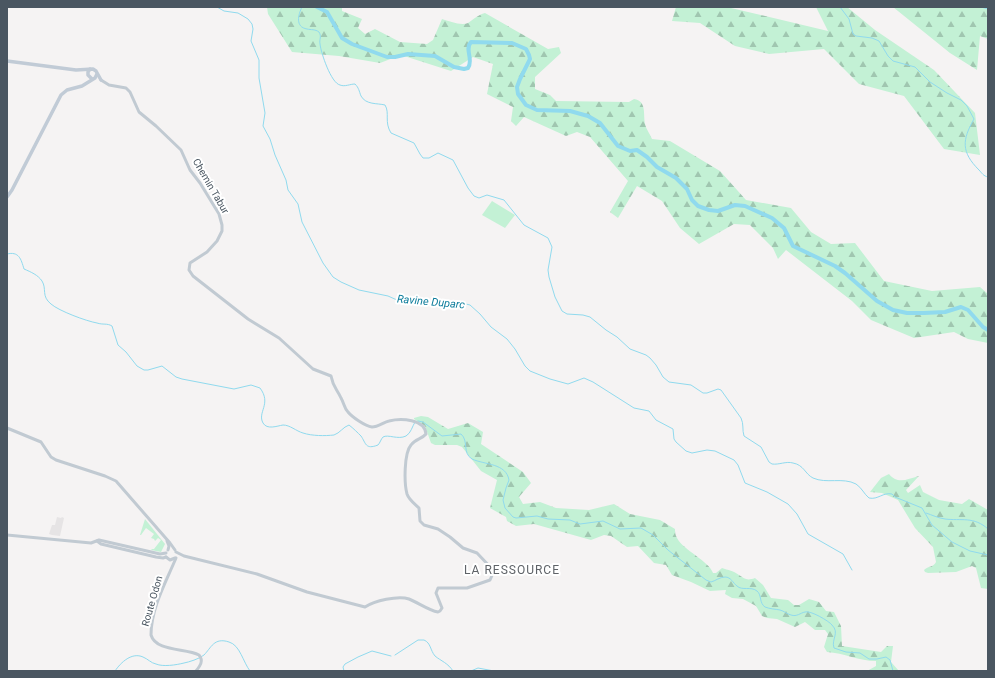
<svg xmlns="http://www.w3.org/2000/svg" width="995" height="678" font-family="Roboto,sans-serif">
	<defs>
		<pattern id="forest-firs" width="22" height="20" patternUnits="userSpaceOnUse"><rect width="22" height="20" fill="#c3f1d5"/><path d="M5 1l3.5 6h-7zM16 11l3.5 6h-7z" fill="#a0c6b0"/></pattern>
	</defs>
	<rect width="100%" height="100%" fill="#f5f3f3"/>
	<path fill="#e6e4e5" d="M 57,517 L 61,518 L 62,517 L 64,518 L 60,536 L 52,535 L 49,534 L 52,525 L 55,525 Z"/>
	<g fill="#c3f1d5">
		<path d="M 492,201 L 515,215 L 505,228 L 482,215 Z"/>
		<path d="M 145,519 L 165,544 L 161,552 L 151,550 L 152,549 L 154,549 L 161,540 L 158,538 L 155,541 L 154,539 L 151,538 L 154,534 L 146,528 L 141,535 L 140,535 Z"/>
	</g>
	<g fill="url(#forest-firs)">
		<path d="M 267,7 L 342,7 L 342,11 L 362,19 L 358,28 L 365,34 L 375,29 L 400,42 L 427,44 L 433,40 L 442,19 C 449,21 461,26 468,23 C 474,19 478,15 485,13 L 548,49 L 559,47 L 561,53 L 535,77 L 535,89 L 550,95 L 556,101 L 629,102 L 634,99 C 647,101 643,114 645,124 C 646,129 650,134 652,139 L 670,141 L 720,171 L 746,200 L 791,208 L 811,232 L 831,244 L 855,243 L 884,281 L 932,291 L 980,287 L 988,294 L 988,343 L 968,339 L 954,332 L 914,338 L 871,320 L 852,301 L 786,250 L 778,259 L 773,248 L 750,225 L 734,224 L 699,244 L 680,228 L 662,201 L 637,186 L 618,218 L 610,212 L 628,181 L 590,137 L 577,132 L 566,136 L 524,117 L 516,126 L 511,121 L 513,107 L 487,94 L 493,64 L 473,57 L 451,71 L 401,55 L 380,63 L 339,56 L 292,52 L 268,14 Z"/>
		<path d="M 676,7 L 731,8 L 828,31 L 816,7 L 847,7 L 875,30 L 934,70 L 975,113 L 980,155 L 944,149 L 904,96 L 859,84 L 824,49 L 769,54 L 735,46 L 700,23 L 672,21 Z"/>
		<path d="M 893,7 L 988,7 L 988,39 L 980,36 L 977,70 L 950,53 Z"/>
		<path d="M 421,416 L 428,417 L 448,429 L 468,423 L 483,432 L 481,444 L 523,472 L 531,483 L 519,497 L 523,504 L 540,502 L 556,508 L 589,510 L 614,504 L 630,514 L 660,520 L 675,529 C 675,531 675,535 677,538 C 683,550 709,561 713,573 L 716,573 L 722,568 C 728,570 734,571 739,575 C 745,579 747,581 755,578 L 763,585 L 771,598 L 788,600 L 794,605 L 799,605 L 809,599 L 819,602 L 826,611 L 834,612 L 841,626 L 842,646 L 881,652 L 887,646 L 893,646 L 891,662 L 899,671 L 867,671 L 876,666 L 876,661 C 859,661 844,653 827,652 L 824,647 L 828,634 L 825,630 L 815,630 L 805,622 L 795,627 L 777,619 L 767,618 L 762,616 L 756,606 L 743,599 L 732,598 L 725,594 L 726,590 L 710,591 L 691,582 L 672,575 L 666,565 L 654,563 L 638,546 L 627,547 L 611,536 L 604,535 L 591,540 L 534,524 L 516,526 L 507,521 L 506,517 L 490,508 L 497,480 L 481,471 L 462,447 L 457,445 L 435,445 L 431,443 L 425,426 L 414,419 L 414,418 Z"/>
		<path d="M 889,474 C 898,485 907,479 919,476 L 906,490 L 908,493 L 920,485 L 923,492 L 939,500 L 962,504 L 969,499 L 988,510 L 988,589 L 981,588 L 976,568 L 972,566 L 956,572 L 928,573 L 925,572 L 924,570 C 928,566 934,567 936,562 L 933,547 L 915,528 L 898,500 L 882,493 L 870,492 L 881,478 Z"/>
	</g>
	<g fill="none" stroke-linecap="round" stroke-linejoin="round">
		<g stroke="#90daee" stroke-width="1">
			<path d="M 217,7 L 224,11 L 238,13 L 248,19 L 252,24 L 253,29 L 251,41 L 259,60 L 259,78 L 265,113 L 263,126 L 270,139 L 275,155 L 286,180 L 288,190 L 298,204 L 302,222 L 323,263 L 333,277 L 341,282 L 359,290 L 388,296 L 397,300 L 460,305 L 466,304 L 470,305 L 480,314 L 491,327 L 507,339 L 515,349 L 525,366 L 530,371 L 550,379 L 568,384 L 584,378 L 593,382 L 634,408 L 649,411 L 656,420 L 673,429 L 674,439 L 676,442 L 686,451 L 692,453 L 707,450 L 715,451 L 734,460 L 738,465 L 745,483 L 767,492 L 788,504 L 797,514 L 808,534 L 843,554 L 852,570"/>
			<path d="M 302,7 C 298,15 295,27 307,29 C 311,30 315,29 319,32 C 322,37 319,39 320,44 C 321,53 331,83 340,85 C 345,87 350,84 355,84 C 359,88 359,91 361,96 C 366,105 377,103 385,105 C 390,113 384,122 391,133 L 414,143 L 420,154 L 423,158 L 429,158 L 438,153 L 453,160 L 468,188 L 474,196 L 479,198 L 487,195 L 504,200 L 524,225 L 548,238 L 552,247 L 548,270 L 549,277 L 555,297 L 562,311 L 567,314 L 583,315 L 590,317 L 606,330 L 617,337 L 630,349 L 646,355 L 650,358 L 656,365 L 663,377 L 669,382 L 691,385 L 703,393 L 707,393 L 718,389 L 721,390 L 741,418 C 744,424 742,430 744,436 L 761,447 L 769,462 L 772,464 C 779,465 786,461 793,463 C 804,465 805,474 813,478 C 826,484 843,477 856,484 C 862,488 864,494 869,498 C 878,500 883,492 892,494 L 895,497 L 922,508 L 932,525 L 952,542 L 970,551 L 988,555"/>
			<path d="M 840,7 L 849,19 L 853,34 L 856,36 L 872,38 L 879,41 L 888,56 L 893,61 L 915,67 L 930,82 L 947,93 L 961,100 L 967,106 L 974,119 C 962,140 961,152 979,170 C 982,173 983,176 988,177"/>
			<path d="M 981,7 L 988,9"/>
			<path d="M 7,254 C 19,251 21,259 24,269 C 31,272 38,275 42,281 C 47,289 41,296 51,304 C 59,311 86,321 97,323 C 103,325 107,323 112,326 L 118,345 L 126,352 L 137,366 L 144,370 L 148,370 L 162,366 L 176,377 L 182,379 L 234,389 L 251,385 L 260,388 C 272,404 257,412 263,423 C 267,430 277,426 283,425 C 290,425 296,431 303,433 C 312,436 325,436 334,435 C 340,433 343,427 349,425 C 353,428 358,433 361,436 C 366,443 365,450 378,445 C 380,443 381,439 383,437 C 388,434 398,440 406,436 C 411,433 412,427 415,422"/>
			<path d="M 418,421 L 423,422 L 442,436 L 461,434 C 469,441 462,453 472,459 C 485,465 506,463 509,480 L 506,488 L 503,500 L 505,508 L 513,517 L 516,518 L 537,516 L 548,519 L 570,520 L 580,524 L 603,521 L 620,529 L 641,528 L 653,535 L 668,550 L 706,580 L 711,582 C 715,581 720,577 725,577 C 731,577 733,583 737,586 C 742,591 751,586 757,591 C 762,595 759,603 765,607 C 770,609 775,609 780,610 C 784,611 787,614 791,615 C 797,617 800,613 805,612 C 810,610 829,621 832,625 C 840,633 831,639 834,648 L 846,652 L 860,653 L 869,659 L 877,659 L 886,657 L 890,660 L 893,671"/>
			<path d="M 926,513 C 932,515 938,518 945,519 C 961,521 974,516 988,529"/>
			<path d="M 395,655 L 418,640 L 424,640 C 431,643 430,650 435,656 C 441,661 448,663 453,671"/>
			<path d="M 115,671 C 121,662 132,652 143,657 C 148,659 151,663 156,664 C 163,667 176,665 184,663 C 189,662 199,659 204,655 C 211,648 214,637 229,642 C 240,645 243,662 250,671"/>
			<path d="M 344,671 L 343,667 L 345,664 L 358,657 L 372,651 L 391,656"/>
			<path d="M 471,671 L 478,668 L 494,671"/>
		</g>
		<path stroke="#90daee" stroke-width="4" d="M 317,7 L 327,12 L 342,38 L 352,44 L 387,57 L 395,57 L 408,54 L 435,56 L 454,67 L 464,69 L 468,68 C 474,60 464,49 471,42 L 512,43 L 526,49 L 529,55 L 530,59 L 520,79 L 517,87 L 518,94 L 526,105 L 537,110 L 570,111 L 588,116 L 600,123 L 618,146 L 630,151 L 637,150 L 647,157 L 657,167 L 676,178 L 687,189 L 692,200 L 698,206 L 709,210 L 718,211 L 735,205 L 745,206 L 772,218 L 784,228 L 793,246 L 835,266 L 845,273 L 877,301 L 893,310 L 907,313 L 924,313 L 945,312 L 961,307 L 968,310 L 983,327 L 988,330"/>
		<g stroke="#c1cad2" stroke-width="3">
			<path d="M 101,80 L 109,85 L 126,88 L 130,92 L 139,112 L 156,126 L 181,150 L 190,170 L 200,183 L 219,214 L 222,225 L 222,231 L 217,241 L 207,252 L 190,263 L 189,270 L 193,276 L 248,319 L 279,338 L 313,369 L 331,376 C 333,387 337,389 341,398 C 344,403 344,408 348,412 C 352,417 365,426 372,427 C 378,427 384,422 389,421 C 401,418 425,419 426,434 C 422,439 415,439 411,445 C 404,453 404,483 407,494 C 409,500 415,504 419,508 L 420,521 L 424,525 L 438,529 L 450,537 L 463,548 L 477,553 L 494,571 L 490,580 L 467,588 L 438,588 L 436,593 L 442,608 L 440,611 L 438,612 C 428,610 419,603 409,599 C 398,595 374,601 365,607 L 307,592 L 257,574 L 184,556 L 176,552"/>
			<path d="M 7,428 L 41,442 L 51,457 L 56,460 L 105,476 L 116,481 L 170,543 L 175,550"/>
			<path d="M 7,535 L 91,543 L 99,540 L 160,554 L 166,553"/>
			<path d="M 97,541 L 101,544 L 156,557 L 163,558 L 166,557"/>
			<path d="M 167,541 L 169,546 L 168,550"/>
			<path d="M 166,557 L 170,560 L 175,558"/>
			<path d="M 176,558 C 166,582 151,608 151,635 C 156,652 186,648 199,655 C 204,661 200,666 196,671"/>
		</g>
		<g stroke="#c1cbd6" stroke-width="3.5">
			<path d="M 7,61 L 76,70 L 93,69 L 96,71 L 101,80"/>
			<path d="M 90,69 L 88,72 L 88,75 L 92,79"/>
			<path d="M 7,197 L 12,190 L 61,95 L 67,90 L 82,86 L 95,78 L 97,74"/>
		</g>
	</g>
	<g text-anchor="middle" dominant-baseline="central" stroke-width="4" stroke-linejoin="round" paint-order="stroke">
		<g font-size="10" fill="#4a5661" stroke="#fff">
			<text transform="translate(211 186) rotate(60)">Chemin Tabur</text>
			<text transform="translate(152 601) rotate(-74)">Route Odon</text>
		</g>
		<g font-size="11" font-style="italic" fill="#0c7c9b" stroke="#fff">
			<text transform="translate(431 302) rotate(5)">Ravine Duparc</text>
		</g>
		<g font-size="12" letter-spacing="1" fill="#5f6368" stroke="#fff">
			<text x="512" y="570">LA RESSOURCE</text>
		</g>
	</g>
	<rect width="995" height="678" fill="none" stroke="#4a5661" stroke-width="16"/>
</svg>
